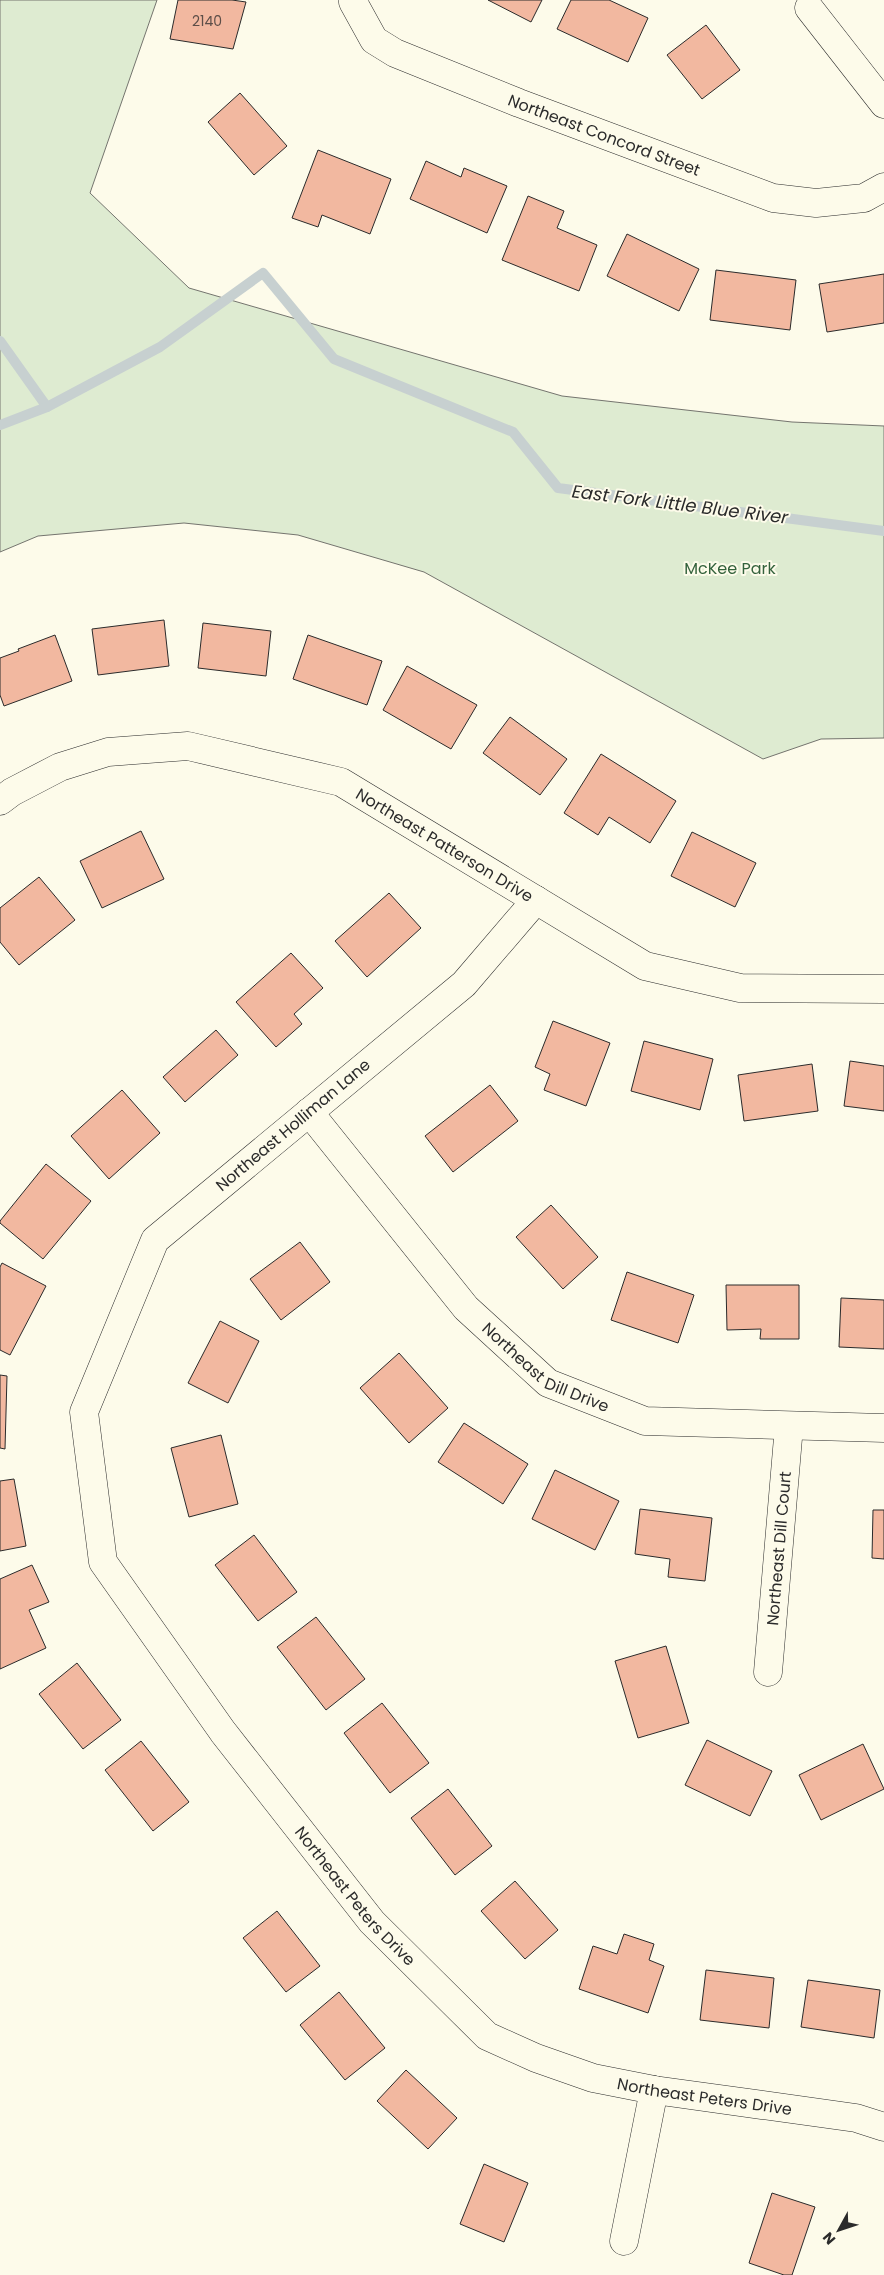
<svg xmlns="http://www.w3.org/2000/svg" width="884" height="2275" font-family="Poppins,sans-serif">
	<rect width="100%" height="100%" fill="#fdfbea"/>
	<path fill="#deebd1" stroke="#74746e" d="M 0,0 L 157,0 L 90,193 L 189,288 L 562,396 L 792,422 L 884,426 L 884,738 L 821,739 L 763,759 L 424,572 L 298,535 L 184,523 L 38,536 L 0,552 Z"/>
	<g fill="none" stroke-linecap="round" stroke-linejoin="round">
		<g stroke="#c7d0d0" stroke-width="10">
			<path d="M 0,341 L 47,407"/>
			<path d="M 0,425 L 47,407 L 160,347 L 263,273 L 334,359 L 513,432 L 558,488 L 884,531"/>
		</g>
	</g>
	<g fill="#f2b8a0" stroke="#2b2b2b">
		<path d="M 178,0 L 232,0 L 246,2 L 233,49 L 170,39 Z"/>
		<path d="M 488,0 L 542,0 L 531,22 Z"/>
		<path d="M 571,0 L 609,0 L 648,18 L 628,62 L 557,29 Z"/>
		<path d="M 706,25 L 740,70 L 702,99 L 667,55 Z"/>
		<path d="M 240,93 L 287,146 L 254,175 L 208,122 Z"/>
		<path d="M 318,150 L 391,179 L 370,234 L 322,215 L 318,227 L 292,218 Z"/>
		<path d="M 426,161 L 461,177 L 464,168 L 507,186 L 487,233 L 410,199 Z"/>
		<path d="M 528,196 L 564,211 L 557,228 L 597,245 L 579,291 L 502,260 Z"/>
		<path d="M 627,234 L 699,269 L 679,311 L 607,276 Z"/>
		<path d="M 716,270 L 796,280 L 790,330 L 710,320 Z"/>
		<path d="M 884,274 L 884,323 L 827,332 L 819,284 Z"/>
		<path d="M 164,620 L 169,666 L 98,675 L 92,629 Z"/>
		<path d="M 203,623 L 271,631 L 266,676 L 198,668 Z"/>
		<path d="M 55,635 L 72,681 L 4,706 L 0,695 L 0,658 L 19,651 L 18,649 Z"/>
		<path d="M 308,635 L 382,661 L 367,705 L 293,679 Z"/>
		<path d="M 407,666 L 477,705 L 451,749 L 383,710 Z"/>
		<path d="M 510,717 L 567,759 L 540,795 L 483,753 Z"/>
		<path d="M 601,754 L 676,801 L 650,843 L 609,817 L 598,835 L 564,813 Z"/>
		<path d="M 141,831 L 164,879 L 102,908 L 80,861 Z"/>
		<path d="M 692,832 L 756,863 L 735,907 L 671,876 Z"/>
		<path d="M 39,877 L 75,920 L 19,965 L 0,942 L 0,908 Z"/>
		<path d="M 389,893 L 421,928 L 367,977 L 335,941 Z"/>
		<path d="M 291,953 L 323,988 L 294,1014 L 302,1024 L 276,1047 L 236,1002 Z"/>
		<path d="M 553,1021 L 610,1043 L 586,1106 L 544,1090 L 550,1074 L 535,1067 Z"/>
		<path d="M 216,1030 L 238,1055 L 185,1102 L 163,1077 Z"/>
		<path d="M 644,1041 L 713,1059 L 700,1110 L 631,1091 Z"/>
		<path d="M 850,1061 L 884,1066 L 884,1111 L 844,1106 Z"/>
		<path d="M 812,1064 L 818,1111 L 744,1121 L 738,1075 Z"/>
		<path d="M 490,1085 L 518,1121 L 453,1172 L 425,1136 Z"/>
		<path d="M 122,1090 L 160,1133 L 109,1179 L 71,1136 Z"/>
		<path d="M 46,1164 L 91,1201 L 43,1259 L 0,1223 L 0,1221 Z"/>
		<path d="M 551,1205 L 598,1257 L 563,1289 L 516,1237 Z"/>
		<path d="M 300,1242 L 330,1282 L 281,1320 L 250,1279 Z"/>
		<path d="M 2,1263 L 46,1286 L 10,1355 L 0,1350 L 0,1267 Z"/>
		<path d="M 627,1272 L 694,1295 L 678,1343 L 611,1320 Z"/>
		<path d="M 726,1285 L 799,1285 L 799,1339 L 760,1339 L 761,1329 L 727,1330 Z"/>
		<path d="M 841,1298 L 884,1300 L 884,1349 L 839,1347 Z"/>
		<path d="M 220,1321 L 259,1341 L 228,1403 L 188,1383 Z"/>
		<path d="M 399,1353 L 448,1408 L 409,1443 L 360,1388 Z"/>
		<path d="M 0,1375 L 7,1376 L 5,1449 L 0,1448 Z"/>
		<path d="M 464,1423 L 528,1464 L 503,1504 L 438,1462 Z"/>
		<path d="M 221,1435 L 238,1504 L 189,1517 L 171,1448 Z"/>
		<path d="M 555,1470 L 619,1501 L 595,1550 L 532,1519 Z"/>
		<path d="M 14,1479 L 26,1546 L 0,1551 L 0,1481 Z"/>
		<path d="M 640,1509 L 712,1518 L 705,1581 L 668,1577 L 670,1559 L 635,1554 Z"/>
		<path d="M 873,1510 L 884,1510 L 884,1559 L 872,1558 Z"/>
		<path d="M 254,1535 L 297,1592 L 258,1621 L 215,1565 Z"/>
		<path d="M 32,1565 L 49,1602 L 29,1610 L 46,1648 L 0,1669 L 0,1579 Z"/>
		<path d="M 316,1617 L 365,1679 L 326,1710 L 277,1647 Z"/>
		<path d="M 666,1646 L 689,1723 L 638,1738 L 615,1661 Z"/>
		<path d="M 77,1663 L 121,1720 L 83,1749 L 39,1694 Z"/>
		<path d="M 382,1703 L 429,1763 L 390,1793 L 344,1733 Z"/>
		<path d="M 707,1740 L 772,1771 L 750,1816 L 685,1785 Z"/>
		<path d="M 141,1741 L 189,1802 L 153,1831 L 105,1770 Z"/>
		<path d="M 863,1744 L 884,1789 L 821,1820 L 799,1775 Z"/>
		<path d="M 448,1789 L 492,1846 L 455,1875 L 411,1818 Z"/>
		<path d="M 515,1881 L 558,1930 L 525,1959 L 481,1911 Z"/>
		<path d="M 277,1911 L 320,1966 L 286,1992 L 243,1938 Z"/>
		<path d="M 624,1934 L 654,1944 L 649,1960 L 664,1966 L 648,2013 L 579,1989 L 593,1946 L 617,1954 Z"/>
		<path d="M 706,1970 L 774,1978 L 769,2028 L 700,2020 Z"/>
		<path d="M 808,1980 L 880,1990 L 874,2038 L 801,2027 Z"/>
		<path d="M 339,1992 L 385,2048 L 345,2080 L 300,2025 Z"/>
		<path d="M 406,2070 L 457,2118 L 428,2149 L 377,2101 Z"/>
		<path d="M 484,2164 L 528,2183 L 504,2242 L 460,2224 Z"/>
		<path d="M 772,2193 L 815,2207 L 792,2275 L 784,2275 L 749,2263 Z"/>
	</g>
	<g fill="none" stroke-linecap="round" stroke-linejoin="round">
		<defs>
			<g id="minor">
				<path id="s1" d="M 354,0 L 353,2 L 374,40 L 395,53 L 519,103 L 773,198 L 816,203 L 864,198 L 884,187"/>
				<path d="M 809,8 L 884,104"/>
				<path id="s2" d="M 0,801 L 12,792 L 60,767 L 108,752 L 188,746 L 341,782 L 645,966 L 740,988 L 884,989"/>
				<path id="s3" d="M 536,900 L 464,984 L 155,1240 L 84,1412 L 103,1562 L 223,1732 L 372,1922 L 487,2036 L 536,2058 L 593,2078 L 654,2090 L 856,2118 L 884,2127"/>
				<path id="s4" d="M 309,1112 L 466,1308 L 548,1383 L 645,1421 L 884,1428"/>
				<path id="s5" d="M 768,1672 L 789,1426"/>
				<path d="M 624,2241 L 654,2090"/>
			</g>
		</defs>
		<use href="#minor" stroke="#2b2b2b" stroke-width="29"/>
		<use href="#minor" stroke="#fdfbea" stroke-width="28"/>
	</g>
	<g text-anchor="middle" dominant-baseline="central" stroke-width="4" stroke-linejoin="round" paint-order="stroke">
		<g font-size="14" fill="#5d4e48">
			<text x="207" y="21">2140</text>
		</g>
		<g font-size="16" fill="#2b2b2b" stroke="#fdfbea">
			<text stroke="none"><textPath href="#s1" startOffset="295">Northeast Concord Street</textPath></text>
			<text stroke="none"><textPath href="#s2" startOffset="478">Northeast Patterson Drive</textPath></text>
			<text transform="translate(293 1125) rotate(-40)">Northeast Holliman Lane</text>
			<text stroke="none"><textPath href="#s4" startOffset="352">Northeast Dill Drive</textPath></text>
			<text stroke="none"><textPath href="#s5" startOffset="124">Northeast Dill Court</textPath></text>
			<text stroke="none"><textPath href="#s3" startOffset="1268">Northeast Peters Drive</textPath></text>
			<text stroke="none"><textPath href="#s3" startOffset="1688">Northeast Peters Drive</textPath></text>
		</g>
		<g font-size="16" fill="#34623c" stroke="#fdfbea">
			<text x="730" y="568">McKee Park</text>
		</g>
		<g font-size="18" font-style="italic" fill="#2b2b2b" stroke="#fdfbea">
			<text transform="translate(680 504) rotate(7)">East Fork Little Blue River</text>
		</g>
	</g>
	<g transform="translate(839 2230) rotate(230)" stroke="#fdfbea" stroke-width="4" paint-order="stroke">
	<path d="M0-4L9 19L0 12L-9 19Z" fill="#2b2b2b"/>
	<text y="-8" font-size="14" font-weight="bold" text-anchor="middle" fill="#2b2b2b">N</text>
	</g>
</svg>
